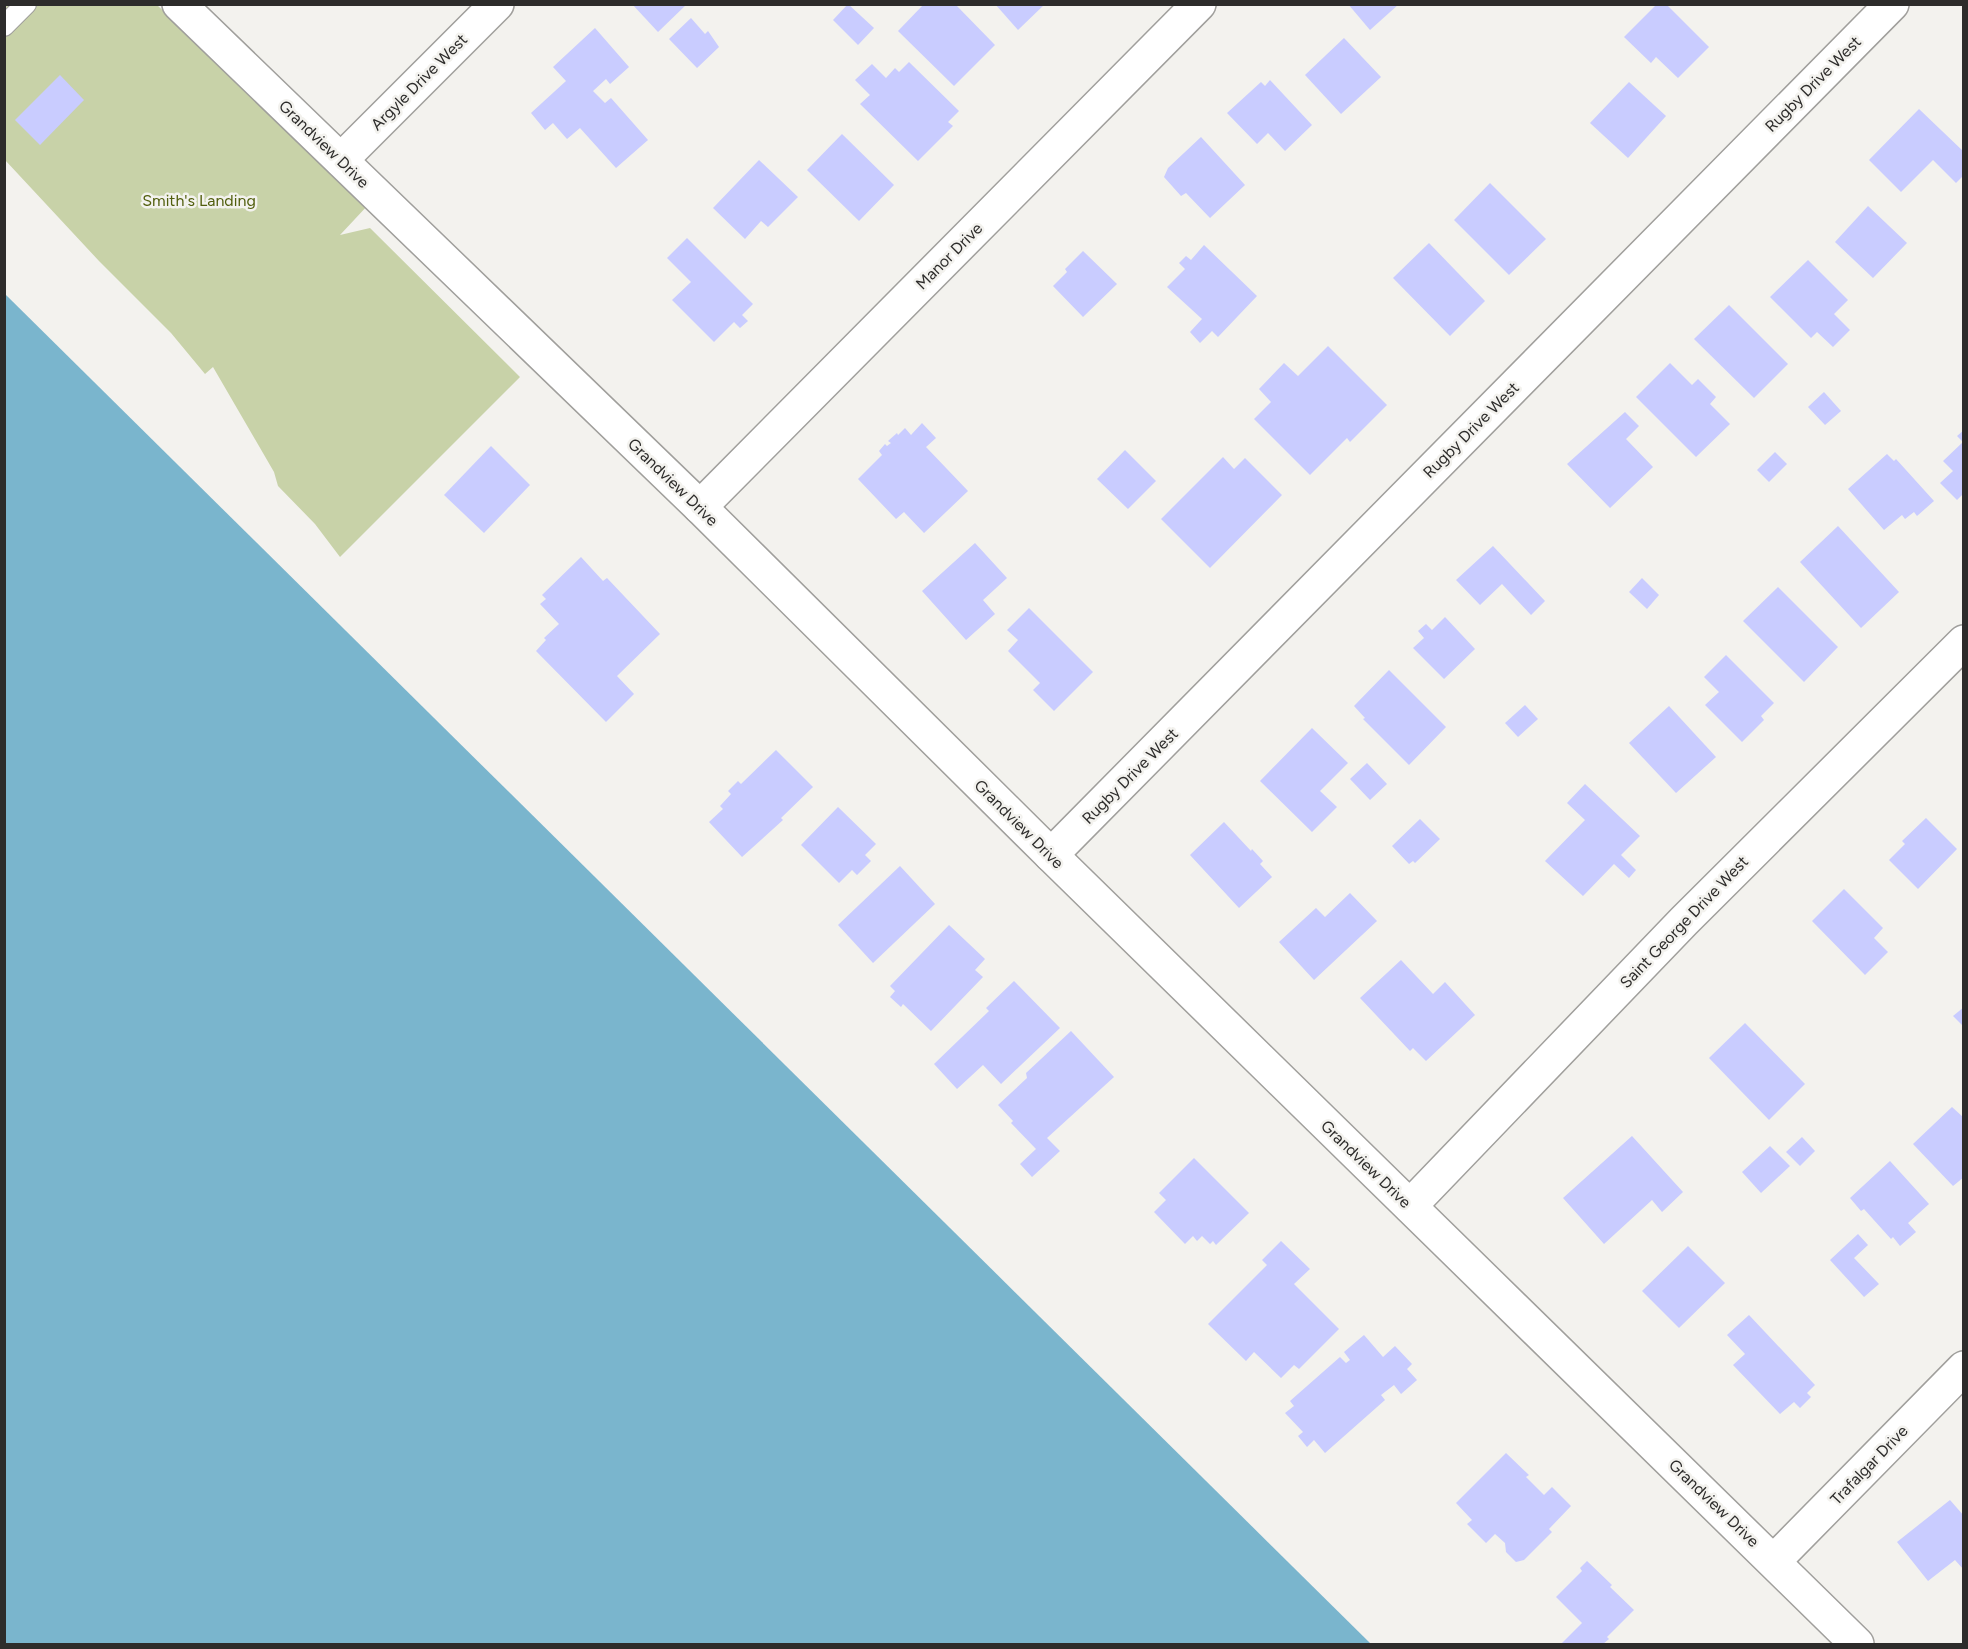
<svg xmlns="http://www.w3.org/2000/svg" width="1968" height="1649" font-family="Figtree,sans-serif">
	<rect width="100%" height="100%" fill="#f3f2ee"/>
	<path fill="#c8d2a8" d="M 5,5 L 157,5 L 369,204 L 340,235 L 370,228 L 520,377 L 340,557 L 315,524 L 278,486 L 274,472 L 213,367 L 205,374 L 171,333 L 99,261 L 5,160 Z"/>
	<path fill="#7ab5cd" d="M 5,294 L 1371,1644 L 5,1644 Z"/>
	<g fill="#c9ccff">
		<path d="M 632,4 L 687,4 L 658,32 Z"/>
		<path d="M 848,4 L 874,28 L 858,45 L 833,20 Z"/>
		<path d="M 924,4 L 955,4 L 995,45 L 954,86 L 898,31 Z"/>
		<path d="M 995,4 L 1045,4 L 1018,30 Z"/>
		<path d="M 1348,4 L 1399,4 L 1370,30 Z"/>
		<path d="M 1657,4 L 1666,4 L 1709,47 L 1678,78 L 1656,57 L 1651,63 L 1624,37 Z"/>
		<path d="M 691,18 L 705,34 L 708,31 L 719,47 L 697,68 L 669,39 Z"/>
		<path d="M 595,28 L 629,67 L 610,84 L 606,79 L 593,91 L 605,103 L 611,98 L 648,140 L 616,168 L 580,128 L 567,139 L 553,123 L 545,130 L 531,113 L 566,81 L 553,67 Z"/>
		<path d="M 1344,38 L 1381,77 L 1341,114 L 1305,75 Z"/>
		<path d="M 909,62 L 959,111 L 948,122 L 953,126 L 918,161 L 860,104 L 870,95 L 855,80 L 872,64 L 886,78 L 895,68 L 899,72 Z"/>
		<path d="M 60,75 L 84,100 L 40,145 L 15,120 Z"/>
		<path d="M 1270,80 L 1312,125 L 1285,151 L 1268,133 L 1257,144 L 1227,113 L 1261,82 L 1265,86 Z"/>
		<path d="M 1629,82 L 1666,116 L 1628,158 L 1590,123 Z"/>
		<path d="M 1919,109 L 1964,152 L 1964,175 L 1956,183 L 1933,160 L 1901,192 L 1869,160 Z"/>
		<path d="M 842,134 L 894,185 L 859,221 L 807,170 Z"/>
		<path d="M 1201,137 L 1245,185 L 1210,218 L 1186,193 L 1181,196 L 1164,177 L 1168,168 Z"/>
		<path d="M 759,160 L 798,197 L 768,227 L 761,221 L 745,239 L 713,208 Z"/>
		<path d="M 1490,183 L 1546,239 L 1509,275 L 1454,220 Z"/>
		<path d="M 1868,206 L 1907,243 L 1873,278 L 1835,242 Z"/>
		<path d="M 687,238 L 753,304 L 742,315 L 748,321 L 740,328 L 734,322 L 714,342 L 672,300 L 691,282 L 667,258 Z"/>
		<path d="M 1429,243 L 1485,301 L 1450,336 L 1393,278 Z"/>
		<path d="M 1204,245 L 1257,296 L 1218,337 L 1212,331 L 1200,343 L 1190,332 L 1202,319 L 1167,287 L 1185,269 L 1179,263 L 1186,256 L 1191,260 Z"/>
		<path d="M 1083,251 L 1117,284 L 1083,317 L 1053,286 L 1067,272 L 1065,269 Z"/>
		<path d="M 1808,260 L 1848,300 L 1834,314 L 1850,330 L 1833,347 L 1817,332 L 1811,338 L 1770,297 Z"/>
		<path d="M 1729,305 L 1788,364 L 1754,398 L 1694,339 Z"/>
		<path d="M 1328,346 L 1387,405 L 1350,442 L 1347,438 L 1310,475 L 1254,419 L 1271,402 L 1259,389 L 1284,363 L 1298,376 Z"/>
		<path d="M 1670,363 L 1692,385 L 1698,379 L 1716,397 L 1710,404 L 1730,424 L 1696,457 L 1636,397 Z"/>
		<path d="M 1824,392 L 1841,411 L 1825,425 L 1808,407 Z"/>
		<path d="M 1625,412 L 1639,426 L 1626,439 L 1653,467 L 1610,508 L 1567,464 Z"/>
		<path d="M 922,423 L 936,438 L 926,447 L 968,491 L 924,533 L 904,512 L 896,519 L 858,479 L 882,455 L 879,451 L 885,444 L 887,446 L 891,443 L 888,441 L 897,433 L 898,435 L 905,428 L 911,435 Z"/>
		<path d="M 1964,430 L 1964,493 L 1957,500 L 1940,483 L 1953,471 L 1943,461 L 1963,442 L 1957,436 Z"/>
		<path d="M 491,446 L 530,485 L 484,533 L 444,495 Z"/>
		<path d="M 1125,450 L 1156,481 L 1128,509 L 1097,479 Z"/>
		<path d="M 1775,452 L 1787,464 L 1769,482 L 1757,470 Z"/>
		<path d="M 1887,454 L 1894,461 L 1896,459 L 1934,501 L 1917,516 L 1914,512 L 1905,519 L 1902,515 L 1884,530 L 1848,489 Z"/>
		<path d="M 1223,457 L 1234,469 L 1245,458 L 1282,495 L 1210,568 L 1161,519 Z"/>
		<path d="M 1838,526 L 1899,592 L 1861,628 L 1800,562 Z"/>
		<path d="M 975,543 L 1007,578 L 983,600 L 995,614 L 966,640 L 922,591 Z"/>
		<path d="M 1493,546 L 1545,601 L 1531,615 L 1502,584 L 1480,605 L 1456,580 Z"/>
		<path d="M 581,557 L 603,581 L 607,578 L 660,634 L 617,676 L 634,694 L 606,722 L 536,651 L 546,640 L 544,638 L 559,624 L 540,604 L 546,599 L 542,595 Z"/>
		<path d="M 1642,578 L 1659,595 L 1647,609 L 1629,592 Z"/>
		<path d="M 1778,587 L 1838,647 L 1804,682 L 1743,621 Z"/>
		<path d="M 1029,608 L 1093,672 L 1054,711 L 1033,690 L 1040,683 L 1008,651 L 1018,640 L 1007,630 Z"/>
		<path d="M 1445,617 L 1475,649 L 1444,679 L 1413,648 L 1424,638 L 1418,631 L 1426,624 L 1432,630 Z"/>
		<path d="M 1726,655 L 1774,703 L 1761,716 L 1764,720 L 1742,742 L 1705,705 L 1719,692 L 1704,677 Z"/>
		<path d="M 1389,670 L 1446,727 L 1409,765 L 1363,719 L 1365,718 L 1354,706 Z"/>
		<path d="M 1525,705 L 1538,719 L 1518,737 L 1505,723 Z"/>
		<path d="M 1669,706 L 1716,757 L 1676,793 L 1629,743 Z"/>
		<path d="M 1312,728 L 1348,763 L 1320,791 L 1337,807 L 1312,832 L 1260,781 Z"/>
		<path d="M 776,750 L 813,787 L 781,818 L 783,820 L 742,857 L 709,822 L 723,809 L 720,806 L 731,794 L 728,791 L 738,781 L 741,784 Z"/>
		<path d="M 1367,763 L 1387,784 L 1370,800 L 1350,779 Z"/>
		<path d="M 1585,784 L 1640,836 L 1621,855 L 1636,870 L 1629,878 L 1614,864 L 1583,896 L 1545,861 L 1585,820 L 1567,803 Z"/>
		<path d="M 838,807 L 876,844 L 865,855 L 871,861 L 857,875 L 852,870 L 839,883 L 801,845 Z"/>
		<path d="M 1926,818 L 1957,849 L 1918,889 L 1889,860 L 1905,844 L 1902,841 Z"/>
		<path d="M 1420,819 L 1440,839 L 1415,863 L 1413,861 L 1409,864 L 1392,846 Z"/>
		<path d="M 1224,822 L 1251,851 L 1252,849 L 1263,861 L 1260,864 L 1272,877 L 1239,908 L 1190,855 Z"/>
		<path d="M 900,866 L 935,904 L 873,963 L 838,925 Z"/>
		<path d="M 1844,889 L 1883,928 L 1874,938 L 1888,952 L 1865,975 L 1812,921 Z"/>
		<path d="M 1350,893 L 1377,921 L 1314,980 L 1279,942 L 1316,908 L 1325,917 Z"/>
		<path d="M 949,925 L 985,959 L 975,970 L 983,977 L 931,1031 L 903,1004 L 901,1007 L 890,997 L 895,991 L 890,986 Z"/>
		<path d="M 1401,960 L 1433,994 L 1445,982 L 1475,1015 L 1426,1061 L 1413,1048 L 1410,1051 L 1360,998 Z"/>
		<path d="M 1014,981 L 1060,1028 L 1001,1084 L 983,1065 L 957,1089 L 934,1064 L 989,1011 L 986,1008 Z"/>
		<path d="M 1964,1007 L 1964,1027 L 1953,1016 Z"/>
		<path d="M 1745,1023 L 1805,1084 L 1769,1120 L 1709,1058 Z"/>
		<path d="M 1071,1031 L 1114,1077 L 1047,1138 L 1060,1151 L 1032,1177 L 1020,1164 L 1036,1149 L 1011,1123 L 1013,1121 L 998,1105 L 1027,1078 L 1026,1073 Z"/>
		<path d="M 1952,1107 L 1964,1118 L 1964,1177 L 1953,1186 L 1913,1144 Z"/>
		<path d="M 1632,1136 L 1683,1192 L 1662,1212 L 1652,1200 L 1604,1244 L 1563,1198 Z"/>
		<path d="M 1802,1137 L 1815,1151 L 1800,1166 L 1786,1152 Z"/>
		<path d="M 1770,1146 L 1790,1166 L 1761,1193 L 1742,1172 Z"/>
		<path d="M 1194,1158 L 1249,1213 L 1216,1245 L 1213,1241 L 1210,1244 L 1202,1236 L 1197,1241 L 1193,1236 L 1185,1244 L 1154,1212 L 1166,1200 L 1159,1193 Z"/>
		<path d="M 1890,1161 L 1929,1204 L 1908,1223 L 1916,1232 L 1900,1246 L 1893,1237 L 1891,1239 L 1864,1209 L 1861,1211 L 1850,1198 Z"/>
		<path d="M 1858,1234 L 1868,1245 L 1854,1258 L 1879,1284 L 1864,1297 L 1830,1260 Z"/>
		<path d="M 1281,1241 L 1310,1269 L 1294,1284 L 1339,1329 L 1299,1369 L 1294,1365 L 1281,1378 L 1254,1352 L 1246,1361 L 1208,1324 L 1267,1265 L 1262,1260 Z"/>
		<path d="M 1688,1246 L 1725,1283 L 1679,1328 L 1642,1291 Z"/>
		<path d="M 1749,1315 L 1815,1385 L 1807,1393 L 1811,1397 L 1800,1408 L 1794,1402 L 1780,1414 L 1733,1365 L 1745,1354 L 1727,1335 Z"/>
		<path d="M 1364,1335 L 1383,1357 L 1395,1346 L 1412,1364 L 1407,1369 L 1417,1380 L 1401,1394 L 1394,1385 L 1381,1395 L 1385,1400 L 1325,1453 L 1314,1440 L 1307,1447 L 1298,1436 L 1303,1432 L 1285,1413 L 1294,1406 L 1290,1401 L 1340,1357 L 1346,1363 L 1350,1360 L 1344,1352 Z"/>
		<path d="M 1506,1453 L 1529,1475 L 1526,1477 L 1544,1495 L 1552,1487 L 1571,1506 L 1549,1529 L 1552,1532 L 1524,1560 L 1516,1562 L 1506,1552 L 1505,1543 L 1495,1534 L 1486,1543 L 1467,1524 L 1472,1520 L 1456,1503 Z"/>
		<path d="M 1950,1500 L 1964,1516 L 1964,1570 L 1955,1560 L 1928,1581 L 1897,1542 Z"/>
		<path d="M 1587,1561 L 1612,1585 L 1610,1587 L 1634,1610 L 1607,1637 L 1609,1639 L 1603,1644 L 1561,1644 L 1582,1623 L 1556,1597 L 1582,1571 L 1580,1568 Z"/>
	</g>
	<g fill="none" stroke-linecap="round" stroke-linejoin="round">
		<defs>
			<path id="lane" d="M 4,26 L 26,4"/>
			<g id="street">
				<path d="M 179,4 L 700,507 L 1051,855 L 1857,1644"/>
				<path d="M 341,160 L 497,4"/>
				<path d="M 700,507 L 1199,4"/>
				<path d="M 1051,855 L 1892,4"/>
				<path d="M 1410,1206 L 1684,921 L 1964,642"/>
				<path d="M 1774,1561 L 1964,1368"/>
			</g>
		</defs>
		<use href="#lane" stroke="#a09f9c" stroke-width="22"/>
		<use href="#street" stroke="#a09f9c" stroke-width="36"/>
		<use href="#lane" stroke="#fff" stroke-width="20"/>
		<use href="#street" stroke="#fff" stroke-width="33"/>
	</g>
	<g text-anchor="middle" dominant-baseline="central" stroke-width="5" stroke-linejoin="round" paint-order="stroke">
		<g font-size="16" fill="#2d2c2b" stroke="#f3f2ee">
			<text transform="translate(419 82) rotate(-45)">Argyle Drive West</text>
			<text transform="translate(1813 84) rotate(-45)">Rugby Drive West</text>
			<text transform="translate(324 144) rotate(44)">Grandview Drive</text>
			<text transform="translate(949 256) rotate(-45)">Manor Drive</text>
			<text transform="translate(1471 430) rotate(-45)">Rugby Drive West</text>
			<text transform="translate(673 482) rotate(44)">Grandview Drive</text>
			<text transform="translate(1130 776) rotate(-45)">Rugby Drive West</text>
			<text transform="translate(1019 824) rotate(45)">Grandview Drive</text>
			<text transform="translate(1684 922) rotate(-46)">Saint George Drive West</text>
			<text transform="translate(1366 1164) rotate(44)">Grandview Drive</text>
			<text transform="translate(1869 1465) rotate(-46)">Trafalgar Drive</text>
			<text transform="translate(1714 1503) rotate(44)">Grandview Drive</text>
		</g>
		<g font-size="16" fill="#515e0d" stroke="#f3f2ee">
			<text x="199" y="200">Smith's Landing</text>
		</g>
	</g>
	<rect width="1968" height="1649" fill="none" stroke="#2d2c2b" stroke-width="12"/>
</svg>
